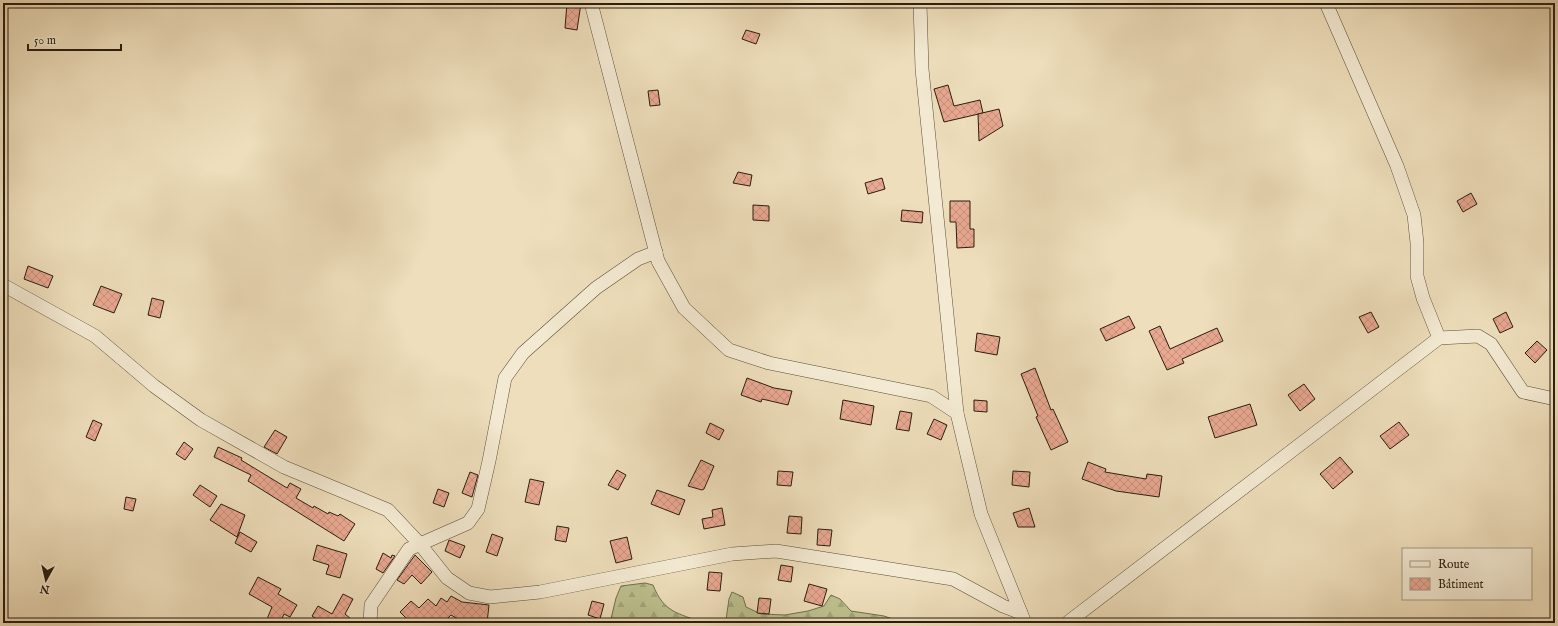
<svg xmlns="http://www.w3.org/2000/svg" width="1558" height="626" font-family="'IM FELL English',serif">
	<defs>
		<pattern id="forest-firs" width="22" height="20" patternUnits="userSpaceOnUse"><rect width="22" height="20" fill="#bcc08e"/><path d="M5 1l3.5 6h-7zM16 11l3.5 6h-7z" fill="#a2a579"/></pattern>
		<pattern id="building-cross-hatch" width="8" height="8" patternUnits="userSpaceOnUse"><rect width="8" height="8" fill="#e9a891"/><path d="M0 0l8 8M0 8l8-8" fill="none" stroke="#c8907c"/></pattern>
	</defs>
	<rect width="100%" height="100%" fill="#eedebb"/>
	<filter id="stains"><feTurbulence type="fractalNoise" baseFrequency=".005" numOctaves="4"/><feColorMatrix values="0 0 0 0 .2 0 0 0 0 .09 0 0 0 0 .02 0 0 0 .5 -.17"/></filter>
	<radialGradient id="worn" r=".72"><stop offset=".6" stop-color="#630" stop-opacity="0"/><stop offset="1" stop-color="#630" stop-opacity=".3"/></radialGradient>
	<g fill="url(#forest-firs)" stroke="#726e4e">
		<path d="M 645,583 L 653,585 C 664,613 678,613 704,623 L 610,623 L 616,598 L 621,586 Z"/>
		<path d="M 732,592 L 743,597 L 746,607 L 761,614 L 785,615 L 808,611 L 824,606 L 831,595 L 840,599 L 851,611 L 884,616 L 904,623 L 722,623 L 726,620 L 729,599 Z"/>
	</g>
	<g fill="url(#building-cross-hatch)" stroke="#291d0f">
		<path d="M 567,3 L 581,3 L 577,30 L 565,28 Z"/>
		<path d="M 746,30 L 760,34 L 756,44 L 742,39 Z"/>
		<path d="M 948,85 L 954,106 L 980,100 L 983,113 L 944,122 L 934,89 Z"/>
		<path d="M 658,90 L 660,105 L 650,106 L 648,91 Z"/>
		<path d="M 999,109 L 1003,126 L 979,141 L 978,114 Z"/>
		<path d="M 738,172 L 752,175 L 750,186 L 733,183 Z"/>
		<path d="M 882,178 L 885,189 L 868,194 L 865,183 Z"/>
		<path d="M 1471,193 L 1477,204 L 1463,212 L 1457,201 Z"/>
		<path d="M 950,201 L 970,201 L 970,229 L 974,229 L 974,247 L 957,248 L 956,222 L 950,222 Z"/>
		<path d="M 753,205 L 769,206 L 769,221 L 753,220 Z"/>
		<path d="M 902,210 L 923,212 L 922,223 L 901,221 Z"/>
		<path d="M 28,266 L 53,276 L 48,288 L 24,279 Z"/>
		<path d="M 101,286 L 122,294 L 114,313 L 93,305 Z"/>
		<path d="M 152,298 L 164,301 L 160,318 L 148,315 Z"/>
		<path d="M 1371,312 L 1379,327 L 1368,333 L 1359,317 Z"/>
		<path d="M 1506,312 L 1513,327 L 1500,333 L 1493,319 Z"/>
		<path d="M 1129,316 L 1135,328 L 1106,341 L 1100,329 Z"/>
		<path d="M 1160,326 L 1170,349 L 1217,328 L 1223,341 L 1182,359 L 1184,363 L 1167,370 L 1149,331 Z"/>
		<path d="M 977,333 L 1000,337 L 997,355 L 975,351 Z"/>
		<path d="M 1537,341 L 1547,350 L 1535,363 L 1525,353 Z"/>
		<path d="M 1035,368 L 1051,410 L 1053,409 L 1068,442 L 1051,450 L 1036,417 L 1038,416 L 1021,374 Z"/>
		<path d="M 747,378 L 774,388 L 792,391 L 788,405 L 762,399 L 761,402 L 741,395 Z"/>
		<path d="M 1304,384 L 1315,399 L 1300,411 L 1288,395 Z"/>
		<path d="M 843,400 L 874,406 L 871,425 L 840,419 Z"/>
		<path d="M 974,400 L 987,401 L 987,412 L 974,411 Z"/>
		<path d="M 1250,404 L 1257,425 L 1215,438 L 1208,417 Z"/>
		<path d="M 900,411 L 912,413 L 909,431 L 896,429 Z"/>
		<path d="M 934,419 L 947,425 L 941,440 L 927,434 Z"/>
		<path d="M 93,420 L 102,424 L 95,441 L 86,437 Z"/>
		<path d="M 1399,422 L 1409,435 L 1390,449 L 1380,436 Z"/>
		<path d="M 710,423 L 724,430 L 719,440 L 706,433 Z"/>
		<path d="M 275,430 L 287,437 L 277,454 L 264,447 Z"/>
		<path d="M 184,442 L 193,449 L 185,460 L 176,454 Z"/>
		<path d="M 218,447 L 242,458 L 241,460 L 287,488 L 290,483 L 301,489 L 296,498 L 313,508 L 314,506 L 328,514 L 329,512 L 338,516 L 340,514 L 355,524 L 344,541 L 248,481 L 251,475 L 214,457 Z"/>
		<path d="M 1340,457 L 1353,472 L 1333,489 L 1320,474 Z"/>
		<path d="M 701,460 L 714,466 L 704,489 L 702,490 L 688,486 Z"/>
		<path d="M 1088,462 L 1106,469 L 1105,472 L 1146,479 L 1147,474 L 1162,476 L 1159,497 L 1116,491 L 1082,479 Z"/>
		<path d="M 617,470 L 626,475 L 618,490 L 608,485 Z"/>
		<path d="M 778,471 L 793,472 L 791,486 L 777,485 Z"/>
		<path d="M 1013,471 L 1030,472 L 1029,487 L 1012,485 Z"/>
		<path d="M 470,472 L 478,475 L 472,497 L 462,493 Z"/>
		<path d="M 530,479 L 544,482 L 539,505 L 525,502 Z"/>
		<path d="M 200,485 L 217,496 L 210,507 L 193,495 Z"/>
		<path d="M 438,489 L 449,493 L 444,507 L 433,503 Z"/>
		<path d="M 657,490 L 685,500 L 679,515 L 651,504 Z"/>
		<path d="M 126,497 L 136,499 L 133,511 L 124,509 Z"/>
		<path d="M 221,504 L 245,515 L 237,537 L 210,520 Z"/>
		<path d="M 722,508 L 725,525 L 704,529 L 702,519 L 713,517 L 712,510 Z"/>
		<path d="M 1029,508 L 1035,527 L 1018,527 L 1013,513 Z"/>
		<path d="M 789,516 L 802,517 L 801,534 L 787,533 Z"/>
		<path d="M 557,526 L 569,528 L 566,542 L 555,540 Z"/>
		<path d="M 818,529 L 832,530 L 830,546 L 817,545 Z"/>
		<path d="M 240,532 L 257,542 L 251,552 L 235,543 Z"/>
		<path d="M 492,534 L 503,538 L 497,556 L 486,552 Z"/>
		<path d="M 627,537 L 632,559 L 616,563 L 610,541 Z"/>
		<path d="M 449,540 L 465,546 L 460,558 L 445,551 Z"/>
		<path d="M 317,545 L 347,554 L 340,578 L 326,574 L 329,565 L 313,560 Z"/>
		<path d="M 383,553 L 391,558 L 392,555 L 395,556 L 383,573 L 376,569 Z"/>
		<path d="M 415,555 L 432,572 L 421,584 L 412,575 L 404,584 L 397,580 Z"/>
		<path d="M 781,565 L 793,567 L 791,582 L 778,580 Z"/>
		<path d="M 709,572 L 722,573 L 720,591 L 707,590 Z"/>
		<path d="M 258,577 L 281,589 L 278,594 L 297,605 L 290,617 L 284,614 L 280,623 L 267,619 L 272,607 L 249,594 Z"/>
		<path d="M 809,584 L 827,589 L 822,606 L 804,601 Z"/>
		<path d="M 343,594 L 353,599 L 345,614 L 356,623 L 323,623 L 312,616 L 318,606 L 332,614 Z"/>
		<path d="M 451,596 L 462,602 L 489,605 L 487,623 L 465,623 L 451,615 L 443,623 L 411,623 L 400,612 L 411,601 L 419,608 L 428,599 L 436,606 L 441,598 L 447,602 Z"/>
		<path d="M 759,598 L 771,599 L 769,614 L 757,613 Z"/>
		<path d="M 592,601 L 604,604 L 600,619 L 588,615 Z"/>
	</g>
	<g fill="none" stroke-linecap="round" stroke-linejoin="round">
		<defs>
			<g id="minor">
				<path d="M 591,3 L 658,261 L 684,308 L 729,350 L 769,363 L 931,396 L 957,413"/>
				<path d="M 920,3 L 922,69 L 957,413 L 981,514 L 1025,623"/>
				<path d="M 3,285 L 95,336 L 154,386 L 201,420 L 284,467 L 388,510 L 419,543 L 447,578 L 469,593 L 490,597 L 540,592 L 732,554 L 776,551 L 953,579 L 1003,606 L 1021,613"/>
				<path d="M 1439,338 L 1478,336 L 1491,344 L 1523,392 L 1555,399"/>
				<path d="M 370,623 L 371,605 L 409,549 L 468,523 L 478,509 L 489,461 L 505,378 L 523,353 L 596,288 L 638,259 L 656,252"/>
				<path d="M 1067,623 L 1439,338 L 1423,298 L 1417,276 L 1417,243 L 1414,215 L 1397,166 L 1326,3"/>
			</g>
		</defs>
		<use href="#minor" stroke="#5a4d3a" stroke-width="14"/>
		<use href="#minor" stroke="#f4ead3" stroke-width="13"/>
	</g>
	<rect width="1558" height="626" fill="none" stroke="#eedebb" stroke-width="16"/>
	<rect x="4" y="4" width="1550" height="618" fill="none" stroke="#291d0f" stroke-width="2"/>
	<rect x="8" y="8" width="1542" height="610" fill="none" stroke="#291d0f"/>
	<rect x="1402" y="548" width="130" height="52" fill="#f4ead3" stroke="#a39885"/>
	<rect x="1410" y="561" width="20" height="6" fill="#f4ead3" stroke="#a39885"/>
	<text x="1438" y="568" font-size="12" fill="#291d0f">Route</text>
	<rect x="1410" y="578" width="20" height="12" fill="url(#building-cross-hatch)" stroke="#a39885"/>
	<text x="1438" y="588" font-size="12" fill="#291d0f">Bâtiment</text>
	<g transform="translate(46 580) rotate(188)" stroke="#f4ead3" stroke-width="3" paint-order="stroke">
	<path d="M0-3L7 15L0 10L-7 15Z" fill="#291d0f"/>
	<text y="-6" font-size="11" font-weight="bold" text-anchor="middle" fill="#291d0f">N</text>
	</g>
	<path d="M28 44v6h93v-6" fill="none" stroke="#291d0f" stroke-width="2"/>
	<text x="34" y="44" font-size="12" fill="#291d0f" stroke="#f4ead3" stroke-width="3" paint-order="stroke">50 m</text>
	<rect width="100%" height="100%" filter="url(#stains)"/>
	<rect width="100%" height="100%" fill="url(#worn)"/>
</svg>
